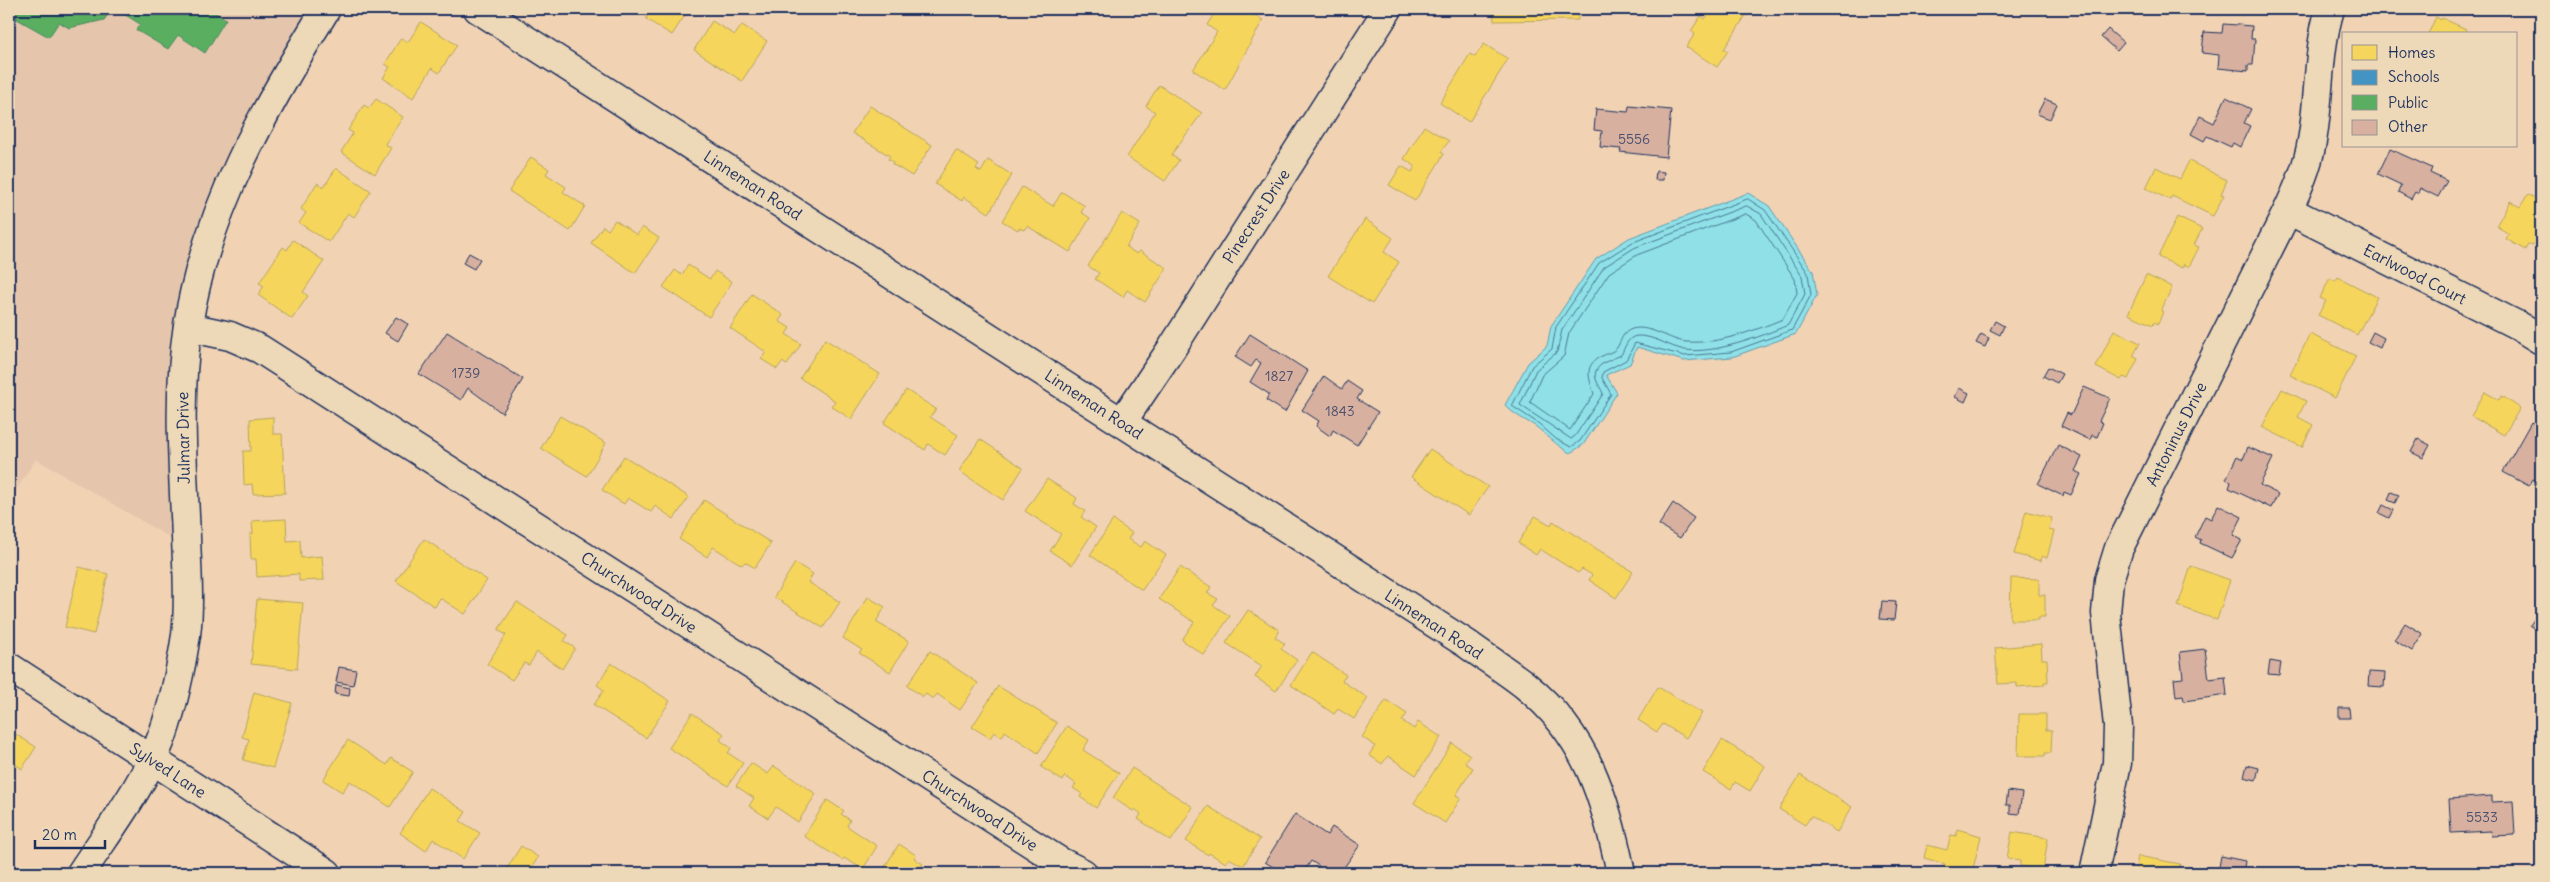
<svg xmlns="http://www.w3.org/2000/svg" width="2550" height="882" font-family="Delius,sans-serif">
	<rect width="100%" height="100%" fill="#f1d3b4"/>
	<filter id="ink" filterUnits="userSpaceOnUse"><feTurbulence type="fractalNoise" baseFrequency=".02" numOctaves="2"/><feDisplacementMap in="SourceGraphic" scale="10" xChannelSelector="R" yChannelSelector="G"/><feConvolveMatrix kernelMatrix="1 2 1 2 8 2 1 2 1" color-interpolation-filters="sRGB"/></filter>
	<g filter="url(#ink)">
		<path fill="#e5c5ac" d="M 9,9 L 326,9 L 199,271 L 186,547 L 36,459 L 9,501 Z"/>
		<path fill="#8fe1e7" stroke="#619ab0" d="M 1748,193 L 1769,206 L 1813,271 L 1817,295 L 1796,334 L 1732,357 L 1684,361 L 1637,347 L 1630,364 L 1606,375 L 1617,393 L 1583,445 L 1570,453 C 1556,445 1547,435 1535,426 C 1524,419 1514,415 1505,405 L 1528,363 L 1547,346 L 1551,326 L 1596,259 L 1629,238 Z"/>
		<g fill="#f6d55c" stroke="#b4a35d">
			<path d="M 642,9 L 689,9 L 672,35 L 646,19 L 649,14 Z"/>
			<path d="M 1217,9 L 1228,15 L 1233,9 L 1244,9 L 1263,20 L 1225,90 L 1193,70 L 1217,32 L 1207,25 Z"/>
			<path d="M 1493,9 L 1578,9 L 1578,20 L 1494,21 Z"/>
			<path d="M 1712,9 L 1750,9 L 1724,49 L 1728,51 L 1717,67 L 1686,47 L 1695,34 L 1691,31 L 1701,16 L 1705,19 Z"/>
			<path d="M 2436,17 L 2441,20 L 2442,18 L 2466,29 L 2463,34 L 2428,34 Z"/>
			<path d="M 712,21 L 735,35 L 742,25 L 767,41 L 742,81 L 694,50 Z"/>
			<path d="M 421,22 L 457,45 L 439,73 L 432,68 L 413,98 L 383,78 L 390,67 L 385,64 L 401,38 L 408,42 Z"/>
			<path d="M 1484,44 L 1508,59 L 1469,122 L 1440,103 L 1470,54 L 1475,57 Z"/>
			<path d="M 1159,85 L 1202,113 L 1171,155 L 1179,160 L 1165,181 L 1127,157 L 1155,112 L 1146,106 Z"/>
			<path d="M 376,99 L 403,117 L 385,144 L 391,148 L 375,174 L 341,152 L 353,133 L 348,130 L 364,105 L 369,108 Z"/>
			<path d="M 870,106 L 932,145 L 912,176 L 892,164 L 893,162 L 888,159 L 890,156 L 852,133 Z"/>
			<path d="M 1424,126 L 1449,141 L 1441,152 L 1444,154 L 1415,201 L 1389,185 L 1401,166 L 1412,172 L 1415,166 L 1404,159 Z"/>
			<path d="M 956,150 L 979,165 L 976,169 L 981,172 L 988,160 L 1012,175 L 989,213 L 964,197 L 962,201 L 935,184 Z"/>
			<path d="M 531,157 L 549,169 L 546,174 L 566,187 L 563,192 L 585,206 L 570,231 L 509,191 Z"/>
			<path d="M 2189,161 L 2227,180 L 2221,194 L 2224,195 L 2213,216 L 2172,196 L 2170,200 L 2146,188 L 2156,167 L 2180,179 Z"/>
			<path d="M 336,168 L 371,191 L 354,217 L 348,213 L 329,242 L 299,223 L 306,213 L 301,209 L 317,183 L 324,187 Z"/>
			<path d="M 1022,187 L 1053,206 L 1062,192 L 1085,206 L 1081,212 L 1090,218 L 1070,252 L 1027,226 L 1024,230 L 1019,228 L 1018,230 L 1002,221 Z"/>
			<path d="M 2528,194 L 2541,202 L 2541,231 L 2532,246 L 2528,244 L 2525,250 L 2506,239 L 2509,234 L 2496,226 L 2510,201 L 2520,207 Z"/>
			<path d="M 1122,213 L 1140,224 L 1126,247 L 1137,254 L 1140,251 L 1167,268 L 1145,302 L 1127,290 L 1123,297 L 1095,279 L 1099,273 L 1088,266 Z"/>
			<path d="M 2177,217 L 2202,229 L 2194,245 L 2199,247 L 2189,267 L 2184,264 L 2182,268 L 2158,257 Z"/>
			<path d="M 1365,219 L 1393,238 L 1384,252 L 1399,262 L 1372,304 L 1328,276 Z"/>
			<path d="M 615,220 L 637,235 L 642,227 L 659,238 L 635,273 L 591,243 L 603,226 L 608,230 Z"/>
			<path d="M 293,240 L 324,261 L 303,292 L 308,296 L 292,319 L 258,295 L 264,286 L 259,283 L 283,247 L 287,250 Z"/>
			<path d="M 688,265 L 710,279 L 715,271 L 732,282 L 709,317 L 663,287 L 675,270 L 682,275 Z"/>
			<path d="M 2146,275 L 2172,287 L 2161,311 L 2163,312 L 2158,324 L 2154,322 L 2153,325 L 2128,314 Z"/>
			<path d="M 2338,277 L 2377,297 L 2357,335 L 2318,315 L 2326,301 L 2320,298 L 2330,278 L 2335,281 Z"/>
			<path d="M 752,294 L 783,315 L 779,321 L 790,328 L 786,334 L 801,344 L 787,365 L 782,362 L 777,369 L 761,359 L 766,352 L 730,328 Z"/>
			<path d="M 2114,330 L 2140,343 L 2133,356 L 2138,359 L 2128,379 L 2123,377 L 2121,380 L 2096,367 Z"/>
			<path d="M 2310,334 L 2356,356 L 2335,398 L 2290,375 Z"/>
			<path d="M 825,339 L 880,374 L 851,419 L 831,406 L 835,401 L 800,378 Z"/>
			<path d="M 2282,389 L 2306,401 L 2298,417 L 2313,425 L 2302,447 L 2262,427 Z"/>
			<path d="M 906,390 L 936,409 L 930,417 L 958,435 L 945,455 L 928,444 L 925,450 L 884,423 Z"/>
			<path d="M 2485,392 L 2499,400 L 2502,396 L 2520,408 L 2504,435 L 2471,416 Z"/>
			<path d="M 560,416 L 606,443 L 587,476 L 541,448 Z"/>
			<path d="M 273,417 L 273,434 L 282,434 L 285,493 L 253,494 L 252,484 L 244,485 L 243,451 L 251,451 L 250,419 Z"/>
			<path d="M 980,439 L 1023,468 L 1003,500 L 959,471 Z"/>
			<path d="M 1430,449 L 1488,487 L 1469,515 L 1411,477 Z"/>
			<path d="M 624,456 L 689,497 L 674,519 L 655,506 L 651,512 L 628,498 L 624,504 L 602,490 Z"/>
			<path d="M 1047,479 L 1077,498 L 1074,504 L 1085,511 L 1081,517 L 1096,527 L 1072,565 L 1050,551 L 1061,534 L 1025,511 Z"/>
			<path d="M 704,500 L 771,543 L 755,568 L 745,562 L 742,565 L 713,547 L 707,557 L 679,539 Z"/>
			<path d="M 2026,511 L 2052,518 L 2049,530 L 2054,531 L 2047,558 L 2042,556 L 2041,561 L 2014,554 Z"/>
			<path d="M 1535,516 L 1551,525 L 1553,521 L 1633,572 L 1616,598 L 1589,580 L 1592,575 L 1582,569 L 1578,573 L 1540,549 L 1536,555 L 1518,543 Z"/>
			<path d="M 286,519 L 287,541 L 300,540 L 301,558 L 322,556 L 324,580 L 299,581 L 299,574 L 257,577 L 256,559 L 251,559 L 250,534 L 253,534 L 252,521 Z"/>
			<path d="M 1113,520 L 1132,533 L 1128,539 L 1141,547 L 1145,541 L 1166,555 L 1142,590 L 1090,555 Z"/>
			<path d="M 424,539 L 487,580 L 465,614 L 440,598 L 435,607 L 396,581 Z"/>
			<path d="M 795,563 L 813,574 L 808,582 L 840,602 L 823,628 L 774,597 Z"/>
			<path d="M 2191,566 L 2230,580 L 2217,620 L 2178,606 Z"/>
			<path d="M 79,567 L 108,574 L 94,634 L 65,627 Z"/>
			<path d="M 1180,567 L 1211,587 L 1207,593 L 1218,599 L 1213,605 L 1230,616 L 1204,655 L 1182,640 L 1194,622 L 1159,599 Z"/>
			<path d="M 2011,578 L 2039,579 L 2039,595 L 2045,595 L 2045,617 L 2039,617 L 2039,620 L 2010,620 Z"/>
			<path d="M 868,597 L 885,607 L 876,622 L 909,641 L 890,672 L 859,653 L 862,650 L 843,638 Z"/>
			<path d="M 257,599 L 303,603 L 297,669 L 251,664 Z"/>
			<path d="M 517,602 L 568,635 L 564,641 L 575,648 L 562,669 L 537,652 L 529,665 L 524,663 L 512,680 L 487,664 L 506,635 L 498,630 Z"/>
			<path d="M 1248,610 L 1279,630 L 1275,637 L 1285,644 L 1281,649 L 1297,660 L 1276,691 L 1255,677 L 1262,666 L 1226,643 Z"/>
			<path d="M 2041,644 L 2042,659 L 2047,659 L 2048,682 L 2044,682 L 2044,685 L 2017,687 L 2017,683 L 1998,684 L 1995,648 Z"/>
			<path d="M 930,651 L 978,683 L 960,710 L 937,694 L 933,699 L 926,694 L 923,697 L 907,686 Z"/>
			<path d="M 1312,652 L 1346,675 L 1342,681 L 1368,698 L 1354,719 L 1338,709 L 1334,714 L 1291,685 Z"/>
			<path d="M 611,663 L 670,701 L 646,738 L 594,705 L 604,690 L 597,685 Z"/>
			<path d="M 998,686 L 1057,723 L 1038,753 L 1005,731 L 1002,737 L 994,732 L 990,738 L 972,727 Z"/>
			<path d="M 1658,687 L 1702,713 L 1686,738 L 1663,724 L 1657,732 L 1638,720 Z"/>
			<path d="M 254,692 L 292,703 L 273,768 L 243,760 L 249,739 L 242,737 Z"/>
			<path d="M 1386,700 L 1407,714 L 1402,721 L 1414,729 L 1418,722 L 1441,737 L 1416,775 L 1388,756 L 1382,764 L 1369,755 L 1375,746 L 1362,737 Z"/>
			<path d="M 692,713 L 724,734 L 720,740 L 731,748 L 728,753 L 743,763 L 728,786 L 669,748 Z"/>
			<path d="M 2019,714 L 2046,714 L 2046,730 L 2052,730 L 2051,753 L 2045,753 L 2045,756 L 2018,756 Z"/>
			<path d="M 1067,726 L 1089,740 L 1083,750 L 1119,773 L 1096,808 L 1080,797 L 1082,794 L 1073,788 L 1076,784 L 1065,776 L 1063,781 L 1041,767 Z"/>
			<path d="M 9,730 L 36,747 L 22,769 L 11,761 L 9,764 Z"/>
			<path d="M 348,740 L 387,765 L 391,758 L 413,772 L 390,807 L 350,781 L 342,792 L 323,780 Z"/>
			<path d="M 1722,740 L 1765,766 L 1750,791 L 1735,782 L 1731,789 L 1703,772 Z"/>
			<path d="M 1452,743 L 1470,755 L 1465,763 L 1473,768 L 1456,795 L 1461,798 L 1445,823 L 1414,803 Z"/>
			<path d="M 751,763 L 768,774 L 774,766 L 816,794 L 798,822 L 776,807 L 768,818 L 749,806 L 754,798 L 736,786 Z"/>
			<path d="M 1132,768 L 1193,807 L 1171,841 L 1138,819 L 1141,814 L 1135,809 L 1133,811 L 1113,798 Z"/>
			<path d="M 1800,775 L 1852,807 L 1837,832 L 1811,816 L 1805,825 L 1779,809 Z"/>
			<path d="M 429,788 L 466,812 L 460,821 L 480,833 L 463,859 L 433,839 L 426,851 L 400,833 Z"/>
			<path d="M 827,800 L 844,811 L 841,814 L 850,820 L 847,826 L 877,846 L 863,869 L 844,858 L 842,860 L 804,836 Z"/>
			<path d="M 1208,806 L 1260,839 L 1243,866 L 1229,858 L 1226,863 L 1209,853 L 1208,855 L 1186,841 Z"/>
			<path d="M 1957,829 L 1981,836 L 1972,873 L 1943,873 L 1945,864 L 1924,858 L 1927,845 L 1947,850 L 1951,835 L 1956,836 Z"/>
			<path d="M 2012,832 L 2048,838 L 2043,870 L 2020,866 L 2020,861 L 2007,858 Z"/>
			<path d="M 899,844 L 916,855 L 914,858 L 923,864 L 919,869 L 926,873 L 881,873 Z"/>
			<path d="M 521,846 L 538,857 L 530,871 L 534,873 L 504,873 Z"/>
			<path d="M 2138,856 L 2180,864 L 2178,873 L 2135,873 Z"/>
		</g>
		<path fill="#4393c3" stroke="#3775a5" d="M 9,9 L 16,14 L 17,19 L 9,32 Z"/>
		<g fill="#5aae61" stroke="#478860">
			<path d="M 19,9 L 112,9 L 104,20 L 69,28 L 59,22 L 49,37 L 17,19 L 16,14 Z"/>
			<path d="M 116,9 L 209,9 L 226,19 L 205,53 L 178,35 L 168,49 L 136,30 L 140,24 Z"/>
		</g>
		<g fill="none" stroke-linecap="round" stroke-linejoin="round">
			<g stroke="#497695" stroke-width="1">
				<path d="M 1748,199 L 1765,210 L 1808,273 L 1811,295 L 1792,330 L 1731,352 L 1685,356 L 1635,343 L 1626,360 L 1603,372 L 1602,378 L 1611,394 L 1580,441 L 1571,447 L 1556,439 L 1538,423 L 1512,406 L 1532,366 L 1552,349 L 1556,327 L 1599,263 L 1631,243 Z"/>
				<path d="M 1747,206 L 1761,214 L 1802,276 L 1805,294 L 1788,325 C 1760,337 1715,354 1685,350 C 1669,347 1653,335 1637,336 C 1627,337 1625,348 1621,355 C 1611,360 1591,365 1596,379 C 1597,384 1602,389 1603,394 L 1575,436 L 1571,439 L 1520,405 L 1536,370 L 1557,352 L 1562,330 L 1604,267 L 1634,248 Z"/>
				<path d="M 1746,214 L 1756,220 L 1795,279 L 1797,293 L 1783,319 C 1753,331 1720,344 1687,342 C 1670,341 1650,324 1632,329 C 1621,333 1622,341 1616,349 C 1613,352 1606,354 1602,356 C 1583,365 1589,378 1594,394 L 1570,430 L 1530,402 L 1542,375 L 1564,356 L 1569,333 L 1609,273 L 1637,255 Z"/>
			</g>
		</g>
		<g fill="#d7b0a0" stroke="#1b2f5e">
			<path d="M 2223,24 L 2252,26 L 2251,39 L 2255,39 L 2253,65 L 2248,65 L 2248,71 L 2218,68 L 2219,55 L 2202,53 L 2204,32 L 2222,33 Z"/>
			<path d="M 2108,29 L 2124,43 L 2117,51 L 2101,37 Z"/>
			<path d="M 2226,97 L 2251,109 L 2244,123 L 2250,126 L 2240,147 L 2233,143 L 2231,147 L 2207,136 L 2204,141 L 2191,134 L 2200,116 L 2214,123 Z"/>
			<path d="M 2045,99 L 2057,104 L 2050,119 L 2037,114 Z"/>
			<path d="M 1629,106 L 1671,110 L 1666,157 L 1620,152 L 1621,149 L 1600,147 L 1602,131 L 1594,130 L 1596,109 L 1628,112 Z"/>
			<path d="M 2390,149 L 2432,168 L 2430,173 L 2447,181 L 2438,197 L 2420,188 L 2418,194 L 2415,192 L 2411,199 L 2398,192 L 2401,185 L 2378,174 Z"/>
			<path d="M 1656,171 L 1664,172 L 1663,180 L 1655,180 Z"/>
			<path d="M 469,253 L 480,259 L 474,269 L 463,263 Z"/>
			<path d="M 396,317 L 408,324 L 398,341 L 385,333 Z"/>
			<path d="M 1995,321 L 2004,326 L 2000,335 L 1990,330 Z"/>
			<path d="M 447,332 L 523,379 L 502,413 L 468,388 L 461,400 L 419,374 Z"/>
			<path d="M 2373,332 L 2384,338 L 2380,348 L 2368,342 Z"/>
			<path d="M 1250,334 L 1308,371 L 1285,412 L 1266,400 L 1269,394 L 1250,382 L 1261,363 L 1256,360 L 1251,367 L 1235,357 Z"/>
			<path d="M 1981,334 L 1989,338 L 1985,347 L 1976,343 Z"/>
			<path d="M 2048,367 L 2062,374 L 2057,383 L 2043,376 Z"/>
			<path d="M 1324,376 L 1342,389 L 1347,381 L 1362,391 L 1357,399 L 1378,412 L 1357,445 L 1333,430 L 1330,436 L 1316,426 L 1319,421 L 1302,410 Z"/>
			<path d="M 2084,387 L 2110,398 L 2099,421 L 2103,423 L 2097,437 L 2092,435 L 2090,440 L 2061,426 L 2067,413 L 2071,415 Z"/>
			<path d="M 1959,388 L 1969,393 L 1965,402 L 1955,397 Z"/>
			<path d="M 2531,422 L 2541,427 L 2541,475 L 2538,481 L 2533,479 L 2529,486 L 2503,472 Z"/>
			<path d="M 2418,439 L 2430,445 L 2423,458 L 2411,452 Z"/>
			<path d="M 2058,445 L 2082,457 L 2075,471 L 2081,474 L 2071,495 L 2064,492 L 2063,496 L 2038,484 Z"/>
			<path d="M 2248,447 L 2273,458 L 2260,485 L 2278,494 L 2271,508 L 2229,488 L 2231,482 L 2226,479 L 2237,456 L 2243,459 Z"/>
			<path d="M 2391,492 L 2399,495 L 2395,503 L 2388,500 Z"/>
			<path d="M 1673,503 L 1694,518 L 1680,538 L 1659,525 Z"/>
			<path d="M 2218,505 L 2242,517 L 2233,535 L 2242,540 L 2232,558 L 2200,543 L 2201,540 L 2195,537 L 2205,516 L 2211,519 Z"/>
			<path d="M 2383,505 L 2393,510 L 2389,518 L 2379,513 Z"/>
			<path d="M 1882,601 L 1896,602 L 1894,620 L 1880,619 Z"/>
			<path d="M 2538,614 L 2541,616 L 2541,627 L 2538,631 L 2530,625 Z"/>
			<path d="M 2405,623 L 2423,634 L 2412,651 L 2394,640 Z"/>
			<path d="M 2205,649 L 2209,679 L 2225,677 L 2227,695 L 2184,701 L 2183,696 L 2176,697 L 2174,679 L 2183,678 L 2180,652 Z"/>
			<path d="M 2270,661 L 2281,663 L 2279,675 L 2268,674 Z"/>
			<path d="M 339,667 L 356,670 L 353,685 L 336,682 Z"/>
			<path d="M 2369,672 L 2385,673 L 2384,687 L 2368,686 Z"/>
			<path d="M 336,685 L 350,688 L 349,696 L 335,694 Z"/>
			<path d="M 2339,708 L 2349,708 L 2350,718 L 2339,718 Z"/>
			<path d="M 2247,765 L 2259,768 L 2256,780 L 2244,777 Z"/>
			<path d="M 2008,791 L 2022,793 L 2019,814 L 2010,813 L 2010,805 L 2006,805 Z"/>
			<path d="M 2492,796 L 2492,802 L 2513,801 L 2515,835 L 2492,836 L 2491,831 L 2451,833 L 2449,799 Z"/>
			<path d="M 1295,814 L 1327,835 L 1332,827 L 1360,845 L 1340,873 L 1322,873 L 1317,870 L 1319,866 L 1311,861 L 1303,873 L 1283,873 L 1265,862 Z"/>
			<path d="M 2221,856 L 2245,861 L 2243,873 L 2200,873 L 2201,869 L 2218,873 Z"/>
		</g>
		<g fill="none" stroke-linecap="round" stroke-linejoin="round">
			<defs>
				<g id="minor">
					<path d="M 478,9 L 1467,644 C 1486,658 1507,671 1526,686 C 1587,735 1606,800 1621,873"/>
					<path d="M 2288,210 L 2515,324 L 2541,340"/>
					<path d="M 188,327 L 230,336 L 260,349 L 1059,861 L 1083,873"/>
					<path d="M 1122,422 L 1172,348 L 1388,9"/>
					<path d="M 9,667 L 327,873"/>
					<path d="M 81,873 C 109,830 146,782 163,734 C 174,702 181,668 186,635 C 190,603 187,569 186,537 C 183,467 177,395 188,325 C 206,210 266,106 326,9"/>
					<path d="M 2094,873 L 2117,763 L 2118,726 L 2106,613 L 2109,580 L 2119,548 L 2288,210 C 2298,188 2308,166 2312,141 C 2320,97 2317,52 2330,9"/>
				</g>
			</defs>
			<use href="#minor" stroke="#1b2f5e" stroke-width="31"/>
			<use href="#minor" stroke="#edd8b7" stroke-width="28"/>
		</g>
	</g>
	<g text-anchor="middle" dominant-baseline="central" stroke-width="5" stroke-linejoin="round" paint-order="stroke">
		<g font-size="14" fill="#4a4f6e">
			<text x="1634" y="139">5556</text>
			<text x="466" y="373">1739</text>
			<text x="1279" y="376">1827</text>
			<text x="1340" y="411">1843</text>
			<text x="2482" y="817">5533</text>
		</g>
		<g font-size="16" fill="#1b2f5e" stroke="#edd8b7">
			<text transform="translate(753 185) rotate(33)">Linneman Road</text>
			<text transform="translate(1256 216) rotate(-57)">Pinecrest Drive</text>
			<text transform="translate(2415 274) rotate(27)">Earlwood Court</text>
			<text transform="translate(1094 404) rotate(33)">Linneman Road</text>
			<text transform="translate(2176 434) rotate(-63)">Antoninus Drive</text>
			<text transform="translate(183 438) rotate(-91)">Julmar Drive</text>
			<text transform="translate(639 592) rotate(33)">Churchwood Drive</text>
			<text transform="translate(1434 624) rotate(33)">Linneman Road</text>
			<text transform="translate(168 770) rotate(33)">Sylved Lane</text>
			<text transform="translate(980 810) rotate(33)">Churchwood Drive</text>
		</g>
	</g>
	<rect width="2550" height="882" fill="none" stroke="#edd8b7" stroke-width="30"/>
	<rect x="15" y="15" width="2520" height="852" fill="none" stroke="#1b2f5e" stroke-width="2" filter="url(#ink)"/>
	<rect x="2342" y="32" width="175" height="115" fill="#edd8b7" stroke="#999493"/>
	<rect x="2352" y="45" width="25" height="15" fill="#f6d55c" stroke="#999493"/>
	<text x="2388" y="58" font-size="15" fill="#1b2f5e">Homes</text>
	<rect x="2352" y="70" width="25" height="15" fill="#4393c3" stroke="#999493"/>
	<text x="2388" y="82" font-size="15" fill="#1b2f5e">Schools</text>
	<rect x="2352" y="95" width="25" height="15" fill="#5aae61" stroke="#999493"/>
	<text x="2388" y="108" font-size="15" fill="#1b2f5e">Public</text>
	<rect x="2352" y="120" width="25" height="15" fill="#d7b0a0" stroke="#999493"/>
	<text x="2388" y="132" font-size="15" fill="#1b2f5e">Other</text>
	<path d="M35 840v8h70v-8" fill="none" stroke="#1b2f5e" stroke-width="2.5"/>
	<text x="42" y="840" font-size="15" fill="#1b2f5e" stroke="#edd8b7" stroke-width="4" paint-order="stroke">20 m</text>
</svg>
